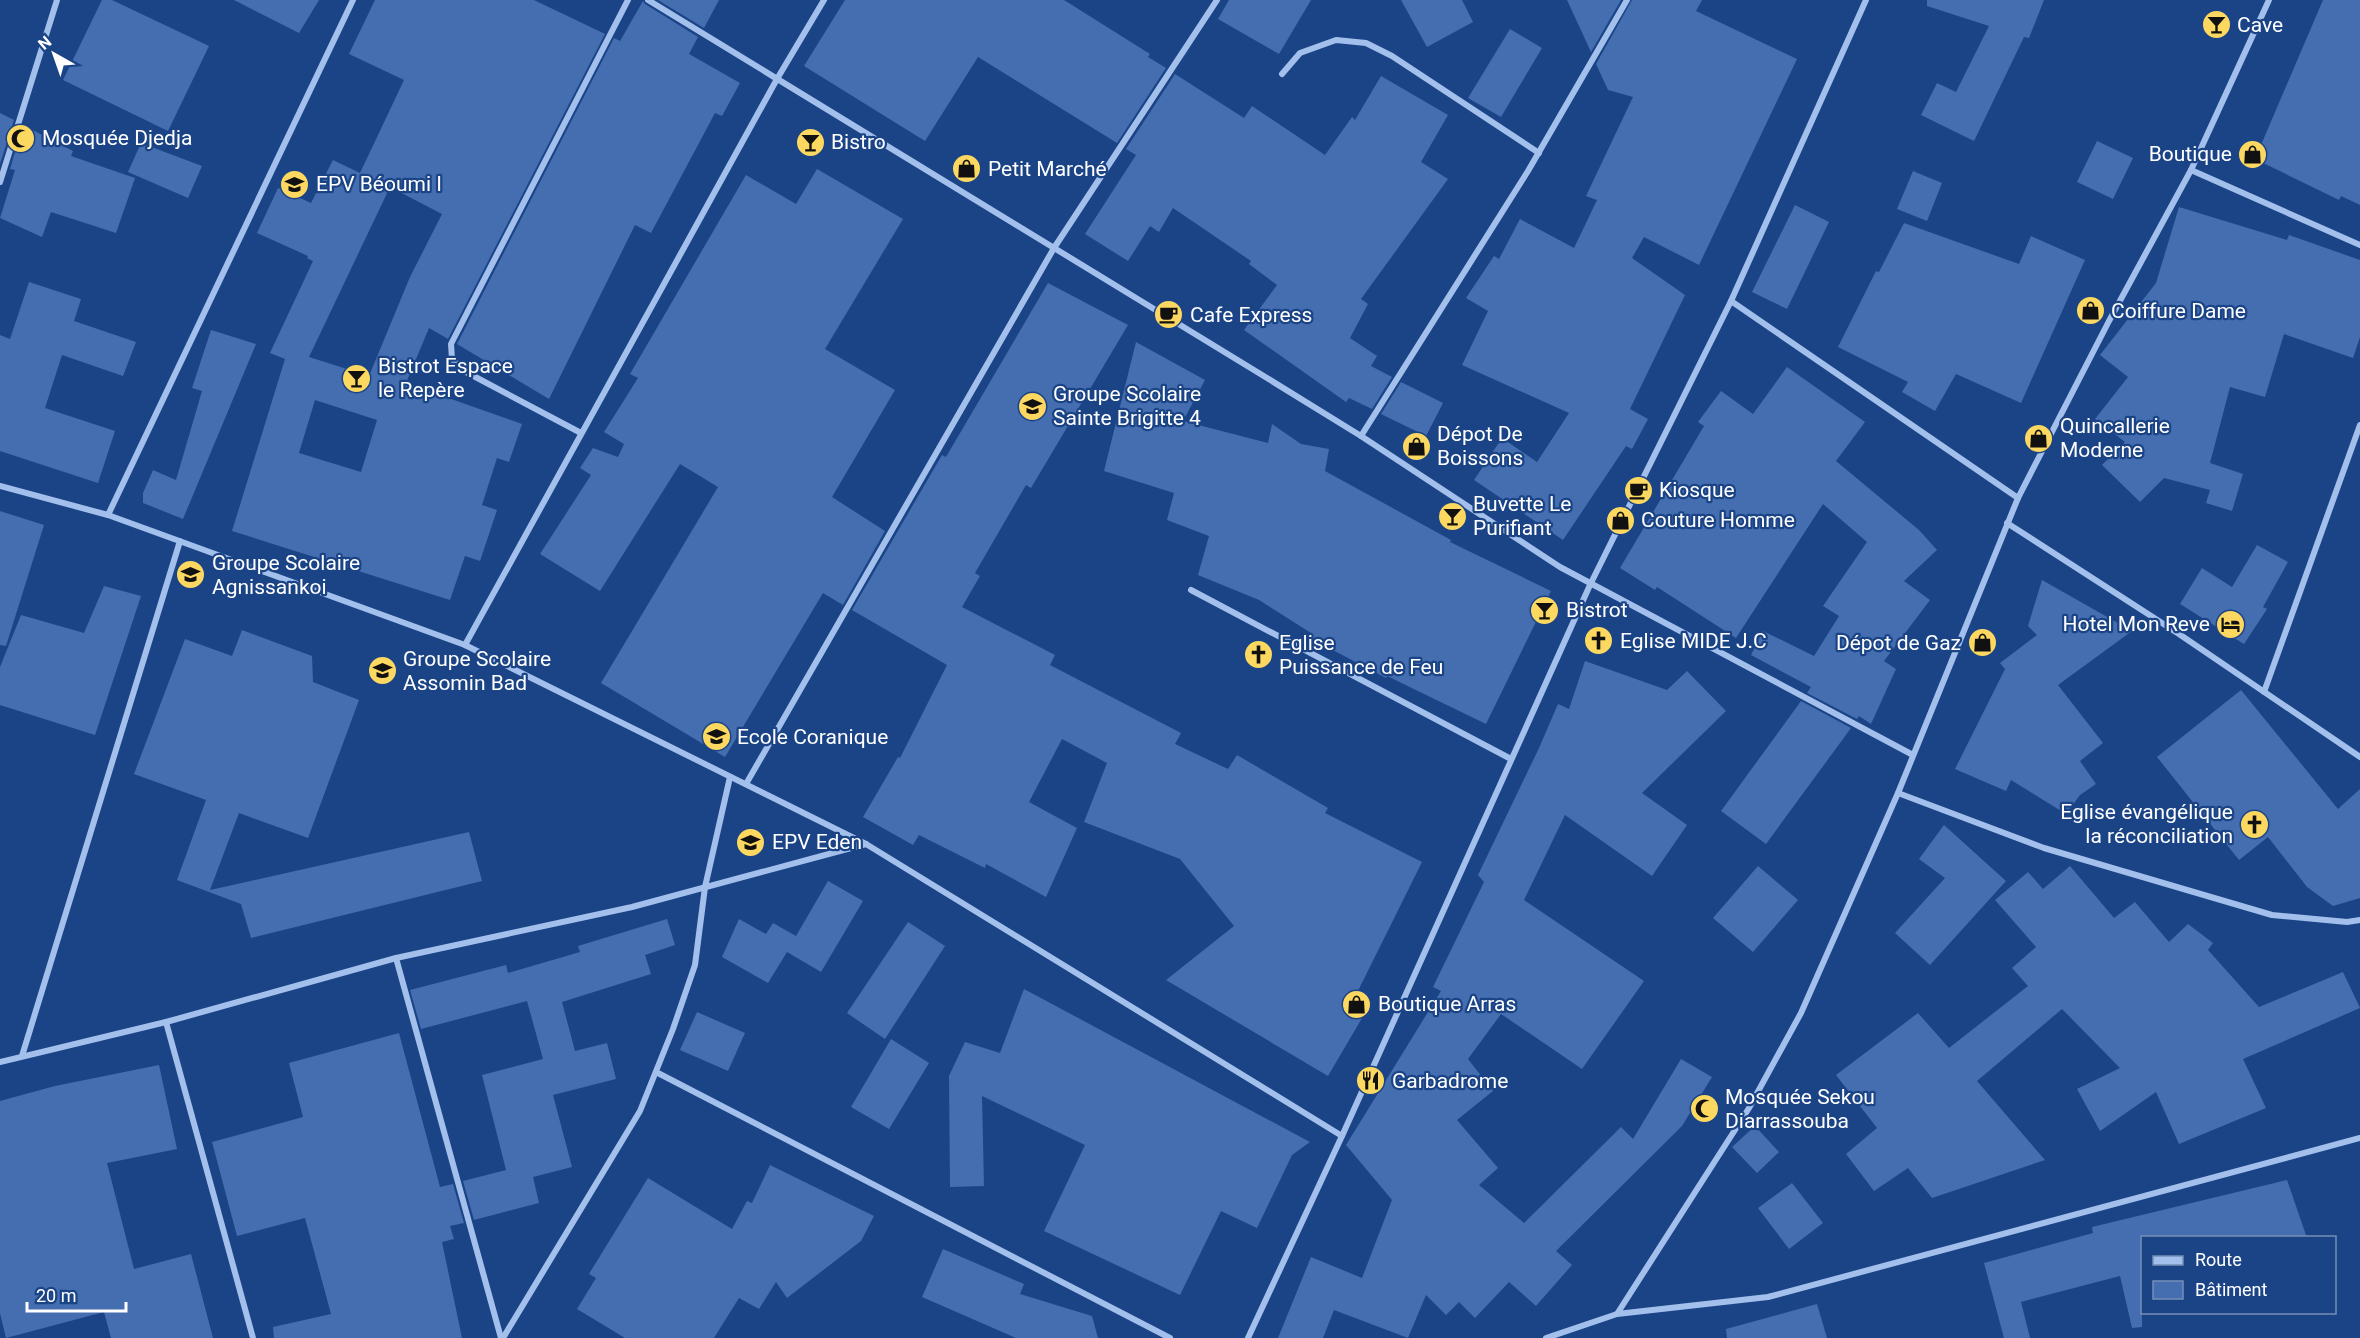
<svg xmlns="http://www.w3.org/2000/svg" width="2360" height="1338" font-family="Roboto,sans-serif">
	<rect width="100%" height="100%" fill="#1b4487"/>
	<g fill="#446eb0" fill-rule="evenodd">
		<path d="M 102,0 L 112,0 L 209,46 L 168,131 L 63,80 Z"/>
		<path d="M 234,0 L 319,0 L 299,33 Z"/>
		<path d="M 375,0 L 534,0 L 605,34 L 448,339 L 429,328 L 406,383 L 522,424 L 509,462 L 497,458 L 482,505 L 497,510 L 480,561 L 465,556 L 450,600 L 232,531 L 285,359 L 270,353 L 313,261 L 307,258 L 308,256 L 257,233 L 278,188 L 311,203 L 333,160 L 360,173 L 404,80 L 349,54 ZM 390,187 L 442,214 L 410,277 L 369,376 L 309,357 ZM 315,400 L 377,420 L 361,472 L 299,453 Z"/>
		<path d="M 658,0 L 719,0 L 704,28 Z"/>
		<path d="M 845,0 L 1064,0 L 1150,54 L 1148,57 L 1166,68 L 1117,143 L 978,57 L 925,141 L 804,66 Z"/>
		<path d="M 1229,0 L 1311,0 L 1279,54 L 1218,19 Z"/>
		<path d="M 1401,0 L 1462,0 L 1473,22 L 1427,47 Z"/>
		<path d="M 1567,0 L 1621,0 L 1591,52 Z"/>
		<path d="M 1632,0 L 1702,0 L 1696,11 L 1797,59 L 1699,265 L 1644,237 L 1632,258 L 1685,295 L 1630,409 L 1648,419 L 1632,449 L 1626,446 L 1563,540 L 1474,480 L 1502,438 L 1537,462 L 1569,413 L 1462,365 L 1488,311 L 1466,298 L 1494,256 L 1499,259 L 1520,219 L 1574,248 L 1597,200 L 1586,196 L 1633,97 L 1608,90 L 1596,64 Z"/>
		<path d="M 1927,0 L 2044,0 L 2029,38 L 2024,37 L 1974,141 L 1921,115 L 1937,83 L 1956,92 L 1989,26 L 1927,6 Z"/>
		<path d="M 2323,0 L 2360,0 L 2360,205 L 2341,196 L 2339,200 L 2255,159 Z"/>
		<path d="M 643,1 L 645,4 L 698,37 L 689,54 L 740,83 L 722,116 L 715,113 L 651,233 L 635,225 L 549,399 L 457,344 L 614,38 L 620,41 Z"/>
		<path d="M 1510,29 L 1542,48 L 1501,117 L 1468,98 Z"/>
		<path d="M 1175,74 L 1244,118 L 1252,106 L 1325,155 L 1352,117 L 1355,120 L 1381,76 L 1448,115 L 1421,162 L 1448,179 L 1361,299 L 1368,304 L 1350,338 L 1377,356 L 1371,366 L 1392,377 L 1372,409 L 1349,398 L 1346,402 L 1244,330 L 1277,285 L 1249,264 L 1251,261 L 1173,208 L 1159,232 L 1150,226 L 1128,261 L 1085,234 L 1136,155 L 1126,149 Z"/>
		<path d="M 0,113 L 14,120 L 0,164 Z"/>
		<path d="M 23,125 L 73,151 L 71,156 L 135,178 L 116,233 L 51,212 L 42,237 L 0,218 L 15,170 L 10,169 Z"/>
		<path d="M 2097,141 L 2133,158 L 2113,199 L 2077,182 Z"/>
		<path d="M 141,143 L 202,166 L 188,198 L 128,172 Z"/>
		<path d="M 817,169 L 903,219 L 825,349 L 895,390 L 832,497 L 885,531 L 843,605 L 823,593 L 725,757 L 601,683 L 718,487 L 680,464 L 600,591 L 540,554 L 591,475 L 580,468 L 593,448 L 618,457 L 624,444 L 604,432 L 638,378 L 630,374 L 746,175 L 796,204 Z"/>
		<path d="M 1913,171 L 1942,183 L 1927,221 L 1897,209 Z"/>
		<path d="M 1795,205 L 1829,222 L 1787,309 L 1752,292 Z"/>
		<path d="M 2179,207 L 2287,240 L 2289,235 L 2360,260 L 2360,337 L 2353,358 L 2284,334 L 2265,397 L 2230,387 L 2210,463 L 2243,474 L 2232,511 L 2206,503 L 2210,490 L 2164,478 L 2140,502 L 2102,465 L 2125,442 L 2095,419 L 2128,377 L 2100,355 L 2156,283 Z"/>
		<path d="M 1904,223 L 2019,264 L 2031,236 L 2085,260 L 2021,403 L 1956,374 L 1935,411 L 1902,392 L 1908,382 L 1838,347 L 1876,271 L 1879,272 Z"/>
		<path d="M 29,282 L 81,299 L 74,321 L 136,342 L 123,376 L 62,355 L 45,408 L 115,431 L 98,483 L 0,451 L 0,335 L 10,339 Z"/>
		<path d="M 1048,283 L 1128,325 L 1031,488 L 1026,485 L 975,573 L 980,576 L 962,607 L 1055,655 L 1050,665 L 1181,733 L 1175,744 L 1228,769 L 1237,755 L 1328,808 L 1325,813 L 1422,862 L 1351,1005 L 1365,1013 L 1328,1076 L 1166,980 L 1234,926 L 1180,859 L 1084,822 L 1107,763 L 1062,739 L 1029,802 L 1077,828 L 1046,897 L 986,864 L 985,868 L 919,835 L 913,845 L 863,817 L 898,757 L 900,758 L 947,665 L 852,610 L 942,455 L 946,457 Z"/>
		<path d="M 211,330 L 256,344 L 183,519 L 143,503 L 143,493 L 153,470 L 176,480 L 202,391 L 192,388 Z"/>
		<path d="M 1136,342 L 1205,380 L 1183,421 L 1268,443 L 1272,424 L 1301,444 L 1329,449 L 1325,471 L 1451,540 L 1450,542 L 1551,591 L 1486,724 L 1387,676 L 1386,678 L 1308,637 L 1311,633 L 1259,600 L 1198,575 L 1209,536 L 1167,520 L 1174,493 L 1104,471 Z"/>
		<path d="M 1787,367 L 1865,422 L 1836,461 L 1919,530 L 1937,550 L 1904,581 L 1930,600 L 1884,661 L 1896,669 L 1871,724 L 1859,716 L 1857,719 L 1807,693 L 1811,687 L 1751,655 L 1763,631 L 1814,656 L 1839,616 L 1823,606 L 1867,542 L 1823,504 L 1736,638 L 1657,587 L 1655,590 L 1620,568 L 1704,426 L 1698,422 L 1721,391 L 1753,414 Z"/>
		<path d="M 1401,382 L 1443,403 L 1426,436 L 1381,414 Z"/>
		<path d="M 0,511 L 44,525 L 6,646 L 0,645 Z"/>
		<path d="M 2257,545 L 2288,562 L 2263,607 L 2267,609 L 2244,644 L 2180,604 L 2202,568 L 2232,587 Z"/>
		<path d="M 2042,580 L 2132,631 L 2058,685 L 2103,743 L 2080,761 L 2096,784 L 2080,795 L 2066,814 L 2011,780 L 2006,791 L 1955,769 L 2005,669 L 2000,663 L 2037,635 L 2028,626 Z"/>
		<path d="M 104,586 L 141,596 L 95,735 L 0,705 L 0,667 L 21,615 L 84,633 Z"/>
		<path d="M 242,630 L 312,656 L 313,682 L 359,700 L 308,838 L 239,813 L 210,890 L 469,832 L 482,881 L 251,938 L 241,904 L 177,880 L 206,800 L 134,774 L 185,639 L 232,656 Z"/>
		<path d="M 1585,661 L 1667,690 L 1687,671 L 1726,711 L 1642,793 L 1687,825 L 1652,876 L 1565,815 L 1524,900 L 1644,981 L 1582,1069 L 1501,1014 L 1468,1059 L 1493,1091 L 1457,1120 L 1498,1168 L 1479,1185 L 1524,1223 L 1621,1127 L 1633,1139 L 1681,1059 L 1712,1077 L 1682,1126 L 1556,1251 L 1572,1265 L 1536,1306 L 1509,1282 L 1475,1318 L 1459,1302 L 1446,1315 L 1426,1295 L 1408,1338 L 1334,1310 L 1323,1338 L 1278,1338 L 1311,1257 L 1362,1278 L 1392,1200 L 1346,1145 L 1441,991 L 1433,987 L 1484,882 L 1478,875 L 1539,748 L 1558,704 L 1569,709 Z"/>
		<path d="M 2241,690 L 2338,809 L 2360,789 L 2360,898 L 2333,906 L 2307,887 L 2268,837 L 2239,860 L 2157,757 Z"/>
		<path d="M 1801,701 L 1851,728 L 1766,844 L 1721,811 Z"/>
		<path d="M 1944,825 L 2006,881 L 1930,965 L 1895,933 L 1945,878 L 1919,859 Z"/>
		<path d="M 1758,866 L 1798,900 L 1753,952 L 1713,918 Z"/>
		<path d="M 2070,866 L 2114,918 L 2135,902 L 2169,942 L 2188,924 L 2213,943 L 2208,950 L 2259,1007 L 2343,972 L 2360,1008 L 2243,1059 L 2266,1108 L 2179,1144 L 2156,1092 L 2100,1131 L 2077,1089 L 2120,1068 L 2062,1009 L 1977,1081 L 2045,1160 L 1932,1198 L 1908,1168 L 1874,1191 L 1846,1154 L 1877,1128 L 1836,1075 L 1918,1013 L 1949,1048 L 2028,986 L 2012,968 L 2036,947 L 1995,900 L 2028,872 L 2043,889 Z"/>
		<path d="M 828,881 L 863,901 L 821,972 L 787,952 L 768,983 L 722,957 L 739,919 L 766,934 L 773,923 L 796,936 Z"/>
		<path d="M 667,919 L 675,945 L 645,955 L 651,974 L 562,1002 L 575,1051 L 607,1043 L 616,1079 L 553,1095 L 572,1167 L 533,1177 L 539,1203 L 474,1220 L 463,1181 L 506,1170 L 482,1075 L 543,1059 L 527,1001 L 421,1029 L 410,990 L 506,965 L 508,973 L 580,952 L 578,946 Z"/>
		<path d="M 908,922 L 945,946 L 885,1039 L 847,1013 Z"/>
		<path d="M 1024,989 L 1310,1142 L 1292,1155 L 1257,1228 L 1221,1211 L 1180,1295 L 1044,1231 L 1085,1145 L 982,1096 L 984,1186 L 950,1187 L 949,1076 L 965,1042 L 1000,1053 Z"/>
		<path d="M 697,1012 L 745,1033 L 728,1071 L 680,1050 Z"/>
		<path d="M 399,1033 L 440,1187 L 453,1184 L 464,1223 L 450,1226 L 454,1239 L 442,1242 L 462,1338 L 274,1338 L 273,1327 L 331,1314 L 305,1218 L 237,1236 L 212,1142 L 303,1117 L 289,1063 Z"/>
		<path d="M 891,1039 L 929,1063 L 889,1129 L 851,1107 Z"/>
		<path d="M 159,1065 L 177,1149 L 107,1163 L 134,1269 L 191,1254 L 213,1338 L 111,1338 L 104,1312 L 6,1338 L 0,1313 L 0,1101 L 55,1086 Z"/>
		<path d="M 1755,1126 L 1779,1152 L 1757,1173 L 1732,1147 Z"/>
		<path d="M 770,1165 L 874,1216 L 861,1241 L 787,1298 L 776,1282 L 759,1309 L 739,1298 L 714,1338 L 625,1338 L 577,1309 L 596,1278 L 589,1274 L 648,1178 L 732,1229 L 747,1201 L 752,1203 Z"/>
		<path d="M 2287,1180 L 2307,1238 L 2142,1238 L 2142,1327 L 2132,1328 L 2120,1276 L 2021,1302 L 2030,1338 L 2004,1338 L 1984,1263 L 2093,1233 L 2092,1227 Z"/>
		<path d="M 1792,1183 L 1823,1223 L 1789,1249 L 1758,1208 Z"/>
		<path d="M 943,1249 L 1024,1284 L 1020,1294 L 1092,1316 L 1098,1338 L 1016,1338 L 922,1297 Z"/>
		<path d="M 1817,1304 L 1827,1338 L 1727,1338 L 1726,1329 Z"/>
	</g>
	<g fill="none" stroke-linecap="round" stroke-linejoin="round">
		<g stroke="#a3c0ec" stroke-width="6">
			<path d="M 648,0 L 1267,378 L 1361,436 L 1560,567 L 1913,755"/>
			<path d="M 1282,74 L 1300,53 L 1336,40 L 1366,43 L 1392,56 L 1539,153"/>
			<path d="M 2191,170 L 2360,245"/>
			<path d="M 0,182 L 57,0"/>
			<path d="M 1731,301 L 2018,498"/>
			<path d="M 581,433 L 466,372 L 452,359 L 451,344 L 628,0"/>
			<path d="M 1361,436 L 1528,171 L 1627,0"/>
			<path d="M 0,486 L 108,515 L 465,645 L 866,844 L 1342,1136"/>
			<path d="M 108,515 L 353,0"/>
			<path d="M 2007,523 L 2179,634 L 2360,757"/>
			<path d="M 1191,590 L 1511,759"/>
			<path d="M 465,645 L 777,79 L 824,0"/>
			<path d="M 2264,692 L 2360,425"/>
			<path d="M 746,784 L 1054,248 L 1217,0"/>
			<path d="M 1898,793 L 2044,848 L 2272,915 L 2347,922 L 2360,920"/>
			<path d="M 396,958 L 501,1338"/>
			<path d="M 166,1022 L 253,1338"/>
			<path d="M 22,1056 L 180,541"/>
			<path d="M 0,1062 L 166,1022 L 396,958 L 632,907 L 866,844"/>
			<path d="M 656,1072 L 1170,1338"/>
			<path d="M 1617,1314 L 1768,1297 L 2360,1138"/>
			<path d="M 503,1338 L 640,1111 L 673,1029 L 695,965 L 705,887 L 730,777"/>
			<path d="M 1248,1338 L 1342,1136 L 1590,585 L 1731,301 L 1866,0"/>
			<path d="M 1546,1338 L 1617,1314 L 1749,1108 L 1801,1013 L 1898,793 L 2018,498 L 2109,321 L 2191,170 L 2269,0"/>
		</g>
	</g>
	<defs>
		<symbol id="bar-disc" viewBox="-11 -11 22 22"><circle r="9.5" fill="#fdd860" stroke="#1b4487"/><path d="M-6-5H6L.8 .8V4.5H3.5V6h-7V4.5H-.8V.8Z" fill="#111"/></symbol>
		<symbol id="mosque-disc" viewBox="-11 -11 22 22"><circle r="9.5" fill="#fdd860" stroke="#1b4487"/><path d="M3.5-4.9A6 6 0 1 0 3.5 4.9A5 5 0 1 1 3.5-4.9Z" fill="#111"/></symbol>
		<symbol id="shop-disc" viewBox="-11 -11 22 22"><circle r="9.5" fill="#fdd860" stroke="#1b4487"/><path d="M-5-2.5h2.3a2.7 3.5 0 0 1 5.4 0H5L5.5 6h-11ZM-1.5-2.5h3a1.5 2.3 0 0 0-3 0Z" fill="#111"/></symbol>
		<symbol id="school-disc" viewBox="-11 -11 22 22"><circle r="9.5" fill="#fdd860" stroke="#1b4487"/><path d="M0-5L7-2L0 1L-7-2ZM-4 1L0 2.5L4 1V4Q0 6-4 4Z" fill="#111"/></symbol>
		<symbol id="cafe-disc" viewBox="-11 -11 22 22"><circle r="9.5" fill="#fdd860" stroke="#1b4487"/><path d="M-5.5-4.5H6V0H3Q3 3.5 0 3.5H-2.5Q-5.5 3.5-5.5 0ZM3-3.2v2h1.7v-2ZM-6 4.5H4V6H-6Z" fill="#111"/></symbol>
		<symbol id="hotel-disc" viewBox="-11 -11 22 22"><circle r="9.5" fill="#fdd860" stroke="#1b4487"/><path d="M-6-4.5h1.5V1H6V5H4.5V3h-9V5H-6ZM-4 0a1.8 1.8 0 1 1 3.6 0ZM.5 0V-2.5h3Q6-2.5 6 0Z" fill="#111"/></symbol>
		<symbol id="church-disc" viewBox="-11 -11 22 22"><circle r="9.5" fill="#fdd860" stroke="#1b4487"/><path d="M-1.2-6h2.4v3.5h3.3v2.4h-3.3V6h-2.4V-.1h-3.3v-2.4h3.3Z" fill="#111"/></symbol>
		<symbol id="restaurant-disc" viewBox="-11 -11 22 22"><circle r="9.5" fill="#fdd860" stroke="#1b4487"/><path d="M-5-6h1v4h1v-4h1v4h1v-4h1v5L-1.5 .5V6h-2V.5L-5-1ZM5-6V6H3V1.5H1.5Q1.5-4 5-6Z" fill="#111"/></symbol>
	</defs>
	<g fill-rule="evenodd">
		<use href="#bar-disc" x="2200" y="8" width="33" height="33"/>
		<use href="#mosque-disc" x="4" y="122" width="33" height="33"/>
		<use href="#bar-disc" x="794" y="126" width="33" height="33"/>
		<use href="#shop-disc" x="2236" y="138" width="33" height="33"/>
		<use href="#shop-disc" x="950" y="152" width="33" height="33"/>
		<use href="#school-disc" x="278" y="168" width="33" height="33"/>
		<use href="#shop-disc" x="2074" y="294" width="33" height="33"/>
		<use href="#cafe-disc" x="1152" y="298" width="33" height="33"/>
		<use href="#bar-disc" x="340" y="362" width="33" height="33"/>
		<use href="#school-disc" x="1016" y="390" width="33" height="33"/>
		<use href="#shop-disc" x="2022" y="422" width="33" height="33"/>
		<use href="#shop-disc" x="1400" y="430" width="33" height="33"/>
		<use href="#cafe-disc" x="1622" y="474" width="33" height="33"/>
		<use href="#bar-disc" x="1436" y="500" width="33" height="33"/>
		<use href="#shop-disc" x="1604" y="504" width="33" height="33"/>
		<use href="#school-disc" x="174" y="558" width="33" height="33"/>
		<use href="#bar-disc" x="1528" y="594" width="33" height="33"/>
		<use href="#hotel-disc" x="2214" y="608" width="33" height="33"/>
		<use href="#church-disc" x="1582" y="624" width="33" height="33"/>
		<use href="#shop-disc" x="1966" y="626" width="33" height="33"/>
		<use href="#church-disc" x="1242" y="638" width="33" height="33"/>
		<use href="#school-disc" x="366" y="654" width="33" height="33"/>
		<use href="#school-disc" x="700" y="720" width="33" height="33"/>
		<use href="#church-disc" x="2238" y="808" width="33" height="33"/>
		<use href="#school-disc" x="734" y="826" width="33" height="33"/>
		<use href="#shop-disc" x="1340" y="988" width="33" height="33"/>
		<use href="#restaurant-disc" x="1354" y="1064" width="33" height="33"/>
		<use href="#mosque-disc" x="1688" y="1092" width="33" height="33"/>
	</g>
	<g text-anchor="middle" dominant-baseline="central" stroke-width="4.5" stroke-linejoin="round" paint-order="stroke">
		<g font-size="21" fill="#fff" stroke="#1b4487" text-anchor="start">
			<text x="2237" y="25">Cave</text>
			<text x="42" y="138">Mosquée Djedja</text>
			<text x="831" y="142">Bistro</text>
			<text x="2232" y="154" text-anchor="end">Boutique</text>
			<text x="988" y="169">Petit Marché</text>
			<text x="316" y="184">EPV Béoumi I</text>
			<text x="2111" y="311">Coiffure Dame</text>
			<text x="1190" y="315">Cafe Express</text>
			<text x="378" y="366">Bistrot Espace<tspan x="378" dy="24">le Repère</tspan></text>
			<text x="1053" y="394">Groupe Scolaire<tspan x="1053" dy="24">Sainte Brigitte 4</tspan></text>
			<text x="2060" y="426">Quincallerie<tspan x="2060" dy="24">Moderne</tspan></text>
			<text x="1437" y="434">Dépot De<tspan x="1437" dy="24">Boissons</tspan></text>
			<text x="1659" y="490">Kiosque</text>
			<text x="1473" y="504">Buvette Le<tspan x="1473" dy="24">Purifiant</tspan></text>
			<text x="1641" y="520">Couture Homme</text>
			<text x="212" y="563">Groupe Scolaire<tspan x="212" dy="24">Agnissankoi</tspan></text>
			<text x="1566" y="610">Bistrot</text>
			<text x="2210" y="624" text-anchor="end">Hotel Mon Reve</text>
			<text x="1620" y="641">Eglise MIDE J.C</text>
			<text x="1279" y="643">Eglise<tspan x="1279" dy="24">Puissance de Feu</tspan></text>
			<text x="1961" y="643" text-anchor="end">Dépot de Gaz</text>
			<text x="403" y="659">Groupe Scolaire<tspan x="403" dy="24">Assomin Bad</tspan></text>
			<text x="737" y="737">Ecole Coranique</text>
			<text x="2233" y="812" text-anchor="end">Eglise évangélique<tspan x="2233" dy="24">la réconciliation</tspan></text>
			<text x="772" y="842">EPV Eden</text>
			<text x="1378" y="1004">Boutique Arras</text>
			<text x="1392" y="1081">Garbadrome</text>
			<text x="1725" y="1097">Mosquée Sekou<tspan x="1725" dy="24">Diarrassouba</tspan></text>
		</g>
	</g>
	<rect x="2141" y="1236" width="195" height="78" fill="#1b4487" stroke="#768fb7" stroke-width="1.5"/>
	<rect x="2153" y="1256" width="30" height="9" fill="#a3c0ec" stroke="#768fb7" stroke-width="1.5"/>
	<text x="2195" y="1266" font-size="18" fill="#ffffff">Route</text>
	<rect x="2153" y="1281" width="30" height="18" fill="#446eb0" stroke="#768fb7" stroke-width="1.5"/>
	<text x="2195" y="1296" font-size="18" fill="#ffffff">Bâtiment</text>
	<g transform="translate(54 54) rotate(320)" stroke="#1b4487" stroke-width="4.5" paint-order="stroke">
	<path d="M0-4.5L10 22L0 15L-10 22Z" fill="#ffffff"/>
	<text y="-9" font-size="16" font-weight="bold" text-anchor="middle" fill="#ffffff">N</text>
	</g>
	<path d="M27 1302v9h99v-9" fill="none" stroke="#ffffff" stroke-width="3"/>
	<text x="36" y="1302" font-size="18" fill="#ffffff" stroke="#1b4487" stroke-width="4.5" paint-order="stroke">20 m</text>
</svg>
